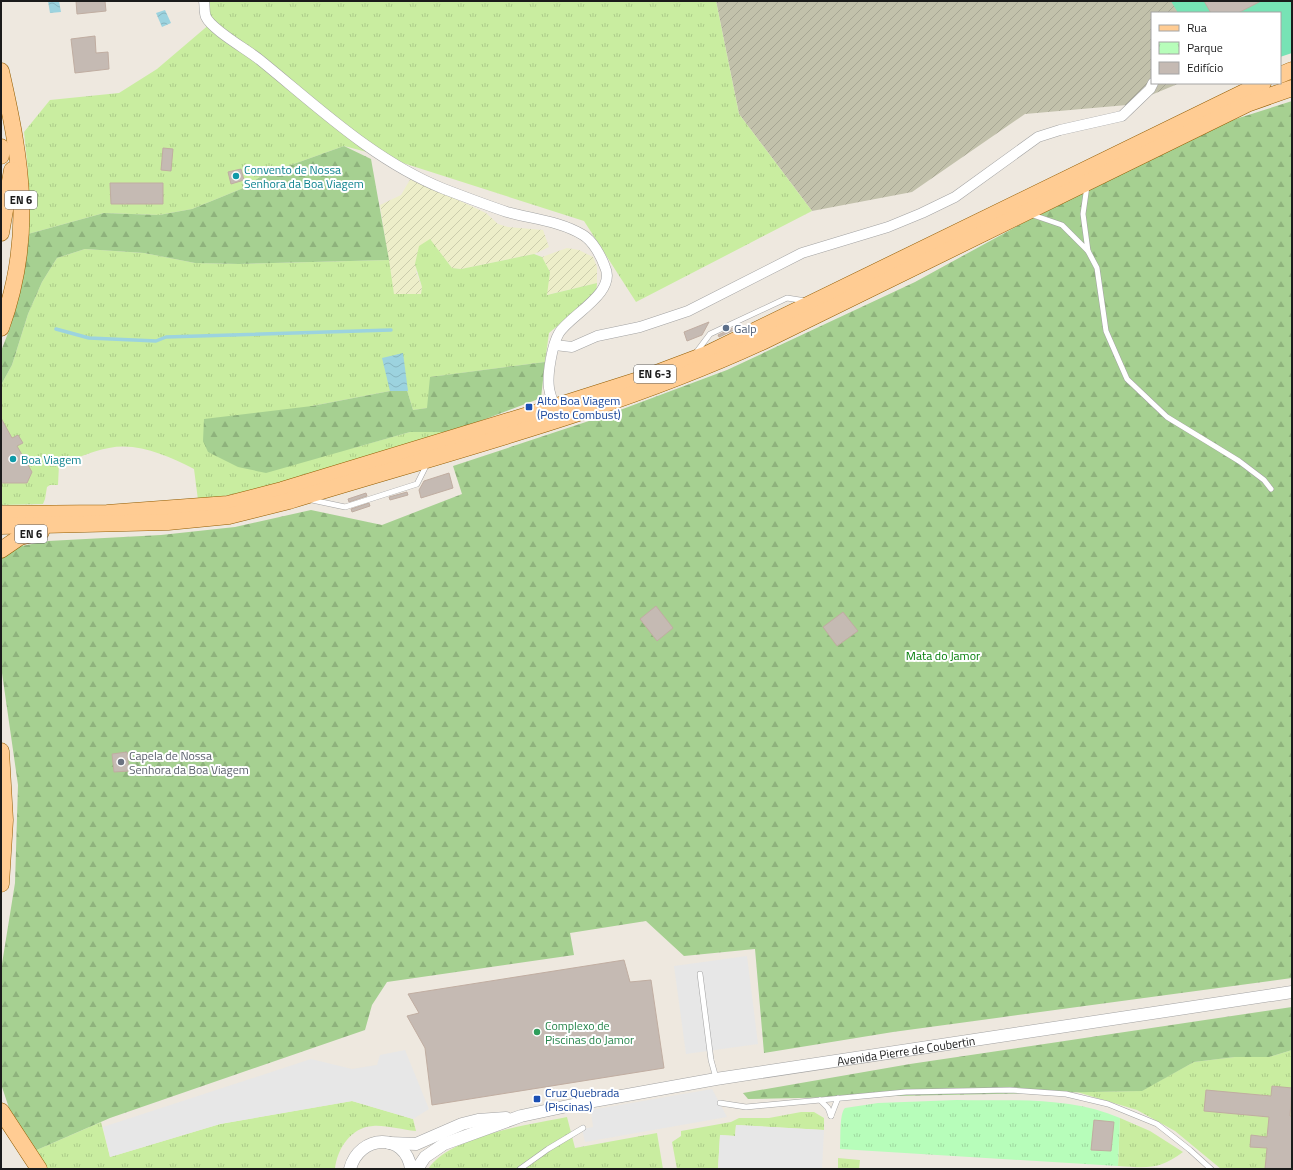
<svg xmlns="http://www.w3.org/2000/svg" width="1293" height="1170" font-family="'Titillium Web',sans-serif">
	<defs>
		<pattern id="construction-furrows" width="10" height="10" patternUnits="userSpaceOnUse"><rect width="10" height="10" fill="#c2c1ab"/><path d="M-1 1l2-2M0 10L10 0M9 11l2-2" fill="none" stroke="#a6a593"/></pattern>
		<pattern id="farmland-furrows" width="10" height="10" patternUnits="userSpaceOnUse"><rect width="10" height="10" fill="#edeec9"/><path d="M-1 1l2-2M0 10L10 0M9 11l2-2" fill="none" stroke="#cbccac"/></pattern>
		<pattern id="grass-tufts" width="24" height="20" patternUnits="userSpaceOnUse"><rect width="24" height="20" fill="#c9eda0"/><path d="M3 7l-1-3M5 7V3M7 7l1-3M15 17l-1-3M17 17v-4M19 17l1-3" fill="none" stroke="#accb89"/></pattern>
		<pattern id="forest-firs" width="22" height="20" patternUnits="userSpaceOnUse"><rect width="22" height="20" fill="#a6d091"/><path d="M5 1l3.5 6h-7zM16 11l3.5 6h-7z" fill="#8eb27c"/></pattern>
		<pattern id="park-tufts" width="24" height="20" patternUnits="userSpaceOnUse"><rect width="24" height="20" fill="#b7fdba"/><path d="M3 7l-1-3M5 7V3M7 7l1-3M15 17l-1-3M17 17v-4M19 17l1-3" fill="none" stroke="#9dd89f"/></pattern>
		<pattern id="water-waves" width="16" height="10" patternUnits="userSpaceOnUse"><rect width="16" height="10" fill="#9cd3df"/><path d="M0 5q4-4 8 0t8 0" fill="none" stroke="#86b5bf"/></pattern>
	</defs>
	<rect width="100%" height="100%" fill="#eee8df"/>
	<path fill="url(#construction-furrows)" d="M 716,1 L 1178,1 L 1184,13 L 1152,13 L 1152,83 L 1180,83 L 1127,105 L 1025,114 L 912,192 L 812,211 L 739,114 Z"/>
	<g fill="url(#farmland-furrows)">
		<path d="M 411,178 L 486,213 L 498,224 L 508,227 L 543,230 L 549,247 L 534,254 L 461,269 L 452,268 L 430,240 L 416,272 L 422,287 L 421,294 L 394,294 L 380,205 L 401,195 Z"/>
		<path d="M 567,248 L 579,250 L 593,257 L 597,267 L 597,283 L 546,295 L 550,272 L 542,257 Z"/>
	</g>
	<g fill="url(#grass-tufts)">
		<path d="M 204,1 L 716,1 L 739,114 L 812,211 L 636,302 L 584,221 L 378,155 L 344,146 L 263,175 L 241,189 L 192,209 L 159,215 L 104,213 L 28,234 L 28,171 L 24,132 L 50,100 L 119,93 L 157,69 L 211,23 Z"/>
		<path d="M 430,239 L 452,268 L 461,269 L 534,254 L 542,257 L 550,272 L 547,295 L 597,283 L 596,294 L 549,333 L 545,362 L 431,377 L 428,408 L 413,410 L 407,390 L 390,391 L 312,406 L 353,448 L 410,432 L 451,432 L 248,492 L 198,500 L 194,469 C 168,456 138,442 109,448 C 92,451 76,459 59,464 L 58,485 L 50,485 L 47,487 L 45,499 L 43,504 L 1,505 L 1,385 L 12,365 L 28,314 L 42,282 L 57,258 L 85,249 L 144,253 L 195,263 L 240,264 L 389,260 L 394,294 L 421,294 L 422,287 L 415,264 L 419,246 Z"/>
		<path d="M 1292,1050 L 1292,1169 L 1221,1169 L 1175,1131 L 1137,1110 L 1077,1092 L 1141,1091 L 1194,1062 L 1235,1057 L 1269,1057 Z"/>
		<path d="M 352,1101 L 413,1119 L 416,1131 C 402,1130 386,1125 373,1126 C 351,1127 337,1149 335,1169 L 46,1169 L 32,1152 L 101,1122 L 110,1157 L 220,1124 Z"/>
		<path d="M 801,1112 L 814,1112 L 824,1118 L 824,1130 L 736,1125 L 735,1136 L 720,1135 L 718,1169 L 677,1169 L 672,1142 L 681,1136 L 681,1131 L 731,1122 L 739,1118 L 769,1118 Z"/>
		<path d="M 567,1117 L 575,1148 L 657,1133 L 663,1169 L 428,1169 C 451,1135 528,1125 567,1117 Z"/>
		<path d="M 1120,1118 L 1150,1131 L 1183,1152 C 1159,1170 1147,1168 1118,1166 Z"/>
		<path d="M 838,1158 L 860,1160 L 859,1169 L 838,1169 Z"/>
	</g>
	<g fill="url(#forest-firs)">
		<path d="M 1292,101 L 1292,978 L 893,1032 L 764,1053 L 755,949 L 684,956 L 646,921 L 570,933 L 574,955 L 387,982 L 372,1005 L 365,1030 L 110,1118 L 32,1152 L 11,1114 L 1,1084 L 1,970 L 15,883 L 18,785 L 1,666 L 1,559 L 16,547 L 48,541 L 161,535 L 235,527 L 311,510 L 382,525 L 462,494 L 453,466 L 604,416 L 727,370 L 915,282 L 1021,224 L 1223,123 Z"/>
		<path d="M 344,146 L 371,159 L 389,260 L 239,264 L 195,263 L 144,253 L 85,249 L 57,258 L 42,282 L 28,314 L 12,365 L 1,385 L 1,351 L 10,328 L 22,276 L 28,234 L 104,213 L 159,215 L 192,209 L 241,189 L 263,175 Z"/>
		<path d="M 545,362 L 541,398 L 451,432 L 410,432 L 266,473 L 238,467 L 208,452 L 203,441 L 204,419 L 312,406 L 390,391 L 407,390 L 413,410 L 427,408 L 430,377 Z"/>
		<path d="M 1292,1007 L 1292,1050 L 1269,1057 L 1235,1057 L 1194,1062 L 1142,1091 L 748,1099 L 743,1093 L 910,1064 Z"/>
	</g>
	<path fill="url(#park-tufts)" d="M 957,1100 C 1011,1101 1069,1096 1120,1118 L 1118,1166 L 840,1149 C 841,1139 839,1114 845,1108 L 878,1103 Z"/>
	<path fill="#77e3b5" d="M 1171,1 L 1292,1 L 1292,53 L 1280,57 L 1280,13 L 1178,13 Z"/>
	<g fill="#e7e7e7">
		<path d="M 747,956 L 758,1044 L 686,1054 L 674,966 Z"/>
		<path d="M 405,1050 L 429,1109 L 413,1119 L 352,1101 L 220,1124 L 110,1157 L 103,1127 L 311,1059 L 352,1069 L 377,1065 L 380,1055 Z"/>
		<path d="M 712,1089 L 727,1117 L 585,1142 L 582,1129 L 593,1127 L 591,1110 Z"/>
		<path d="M 736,1125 L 824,1130 L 822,1169 L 718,1169 L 720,1135 L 735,1136 Z"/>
	</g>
	<g fill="url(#water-waves)">
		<path d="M 48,1 L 59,1 L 61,12 L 50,13 Z"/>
		<path d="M 165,10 L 171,23 L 162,27 L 156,13 Z"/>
		<path d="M 403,353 L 408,391 L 390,391 L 382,358 Z"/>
	</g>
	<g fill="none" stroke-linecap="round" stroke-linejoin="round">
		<path stroke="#9cd3df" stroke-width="3.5" d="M 56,329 L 89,338 L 156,341 L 166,337 L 391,330"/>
	</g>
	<g fill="#c5bab3" stroke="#c0ada1">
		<path d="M 76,1 L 105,1 L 106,11 L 77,14 Z"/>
		<path d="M 1204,1 L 1261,1 L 1238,13 L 1211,13 Z"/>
		<path d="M 95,36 L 96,53 L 108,52 L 109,69 L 75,73 L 71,39 Z"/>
		<path d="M 163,148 L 173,149 L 171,171 L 161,170 Z"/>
		<path d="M 241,169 L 244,180 L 231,184 L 228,172 Z"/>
		<path d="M 110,183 L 163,183 L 163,204 L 111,204 Z"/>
		<path d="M 709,322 L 702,335 L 687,341 L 684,332 Z"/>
		<path d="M 735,327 L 736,329 L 719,337 L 718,335 Z"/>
		<path d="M 1,418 L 12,438 L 18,435 L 23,443 L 17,446 L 32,472 L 27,483 L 1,483 Z"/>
		<path d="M 449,473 L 453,488 L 421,498 L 419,490 L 424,481 Z"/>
		<path d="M 407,492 L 408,495 L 390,500 L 389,497 Z"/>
		<path d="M 366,493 L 367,496 L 349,502 L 348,499 Z"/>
		<path d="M 369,503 L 370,506 L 352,512 L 351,509 Z"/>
		<path d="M 656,606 L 673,628 L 657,641 L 640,619 Z"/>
		<path d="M 843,612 L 858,631 L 837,646 L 823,627 Z"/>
		<path d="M 127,752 L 129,771 L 114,772 L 112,754 Z"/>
		<path d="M 624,960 L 630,982 L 651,980 L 664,1068 L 432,1105 L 425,1048 L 407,1016 L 419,1013 L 408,994 Z"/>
		<path d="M 1272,1086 L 1292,1088 L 1290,1116 L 1292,1116 L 1292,1169 L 1265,1169 L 1267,1148 L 1250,1147 L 1251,1135 L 1267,1137 L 1269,1117 L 1204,1111 L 1206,1090 L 1271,1096 Z"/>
		<path d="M 1094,1120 L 1114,1122 L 1111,1151 L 1091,1150 Z"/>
	</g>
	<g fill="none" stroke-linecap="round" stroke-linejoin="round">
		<defs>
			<g id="service">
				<path d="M 1030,214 L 1062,225 L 1088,251 L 1083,214 L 1087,186"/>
				<path d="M 1088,251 L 1097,268 L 1106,331 L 1127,379 L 1167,417 L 1239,461 L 1264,480 L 1271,489"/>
				<path d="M 695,354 L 710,334 L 787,298 L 806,301"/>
				<path d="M 312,500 L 345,507 L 417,484 L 427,464"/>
				<path d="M 700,974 L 711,1060 L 716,1078"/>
				<path d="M 820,1100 L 828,1108 L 831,1116"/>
				<path d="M 720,1103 L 746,1107 L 906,1092 L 1010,1090 L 1066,1094 L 1108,1104 L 1157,1124 L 1190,1150 L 1211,1169"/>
				<path d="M 831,1116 L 838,1098"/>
				<path d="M 520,1169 L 548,1149 L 583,1128"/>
			</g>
			<g id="minor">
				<path d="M 204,1 C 205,6 204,13 206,17 C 212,30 248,50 260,60 C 318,107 374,161 444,189 C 465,197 486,205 507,212 C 532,219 560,221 583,235 C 593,241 601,256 605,267 C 617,293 570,315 559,333 C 552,345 547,375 549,388 C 550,395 553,401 554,407"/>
				<path d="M 555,345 L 572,347 L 597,336 L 640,327 L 688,311 L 802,253 L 888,227 L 922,213 L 955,197 L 1038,137 L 1060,130 L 1122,116 L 1150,89 L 1153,83"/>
			</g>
			<g id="tertiary">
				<path d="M 389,1143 L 416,1144 L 462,1124 L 478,1120 L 506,1118"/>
				<path d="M 350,1169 C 359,1134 406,1132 411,1169"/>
				<path id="s1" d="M 417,1169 L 425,1157 L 444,1144 L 521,1116 L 577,1104 L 716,1079 L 1292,992"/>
			</g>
			<g id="primary">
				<path d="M 1,71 C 22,163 34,237 1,328"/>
				<path d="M 1280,75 L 1292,70"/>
				<path d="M 1,147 L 1,156"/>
				<path d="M 1,233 L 12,170"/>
				<path d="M 1,514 L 107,513 L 228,504 L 282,490 L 554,407 L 638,380 L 707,354 L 1263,83"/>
				<path d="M 1,526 L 168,522 L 229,516 L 289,501 C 448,452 613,411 764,341 L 1247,104 L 1292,88"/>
				<path d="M 1,550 L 20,537 L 41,532"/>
				<path d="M 1,751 L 5,820 L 1,884"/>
				<path d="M 1,1111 L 39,1169"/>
			</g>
		</defs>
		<use href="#service" stroke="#a2a2a2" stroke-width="6"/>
		<use href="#minor" stroke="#a2a2a2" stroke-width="11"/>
		<use href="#tertiary" stroke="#a2a2a2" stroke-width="13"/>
		<use href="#primary" stroke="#925c00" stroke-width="17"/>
		<use href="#service" stroke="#fff" stroke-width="5"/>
		<use href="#minor" stroke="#fff" stroke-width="10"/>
		<use href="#tertiary" stroke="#fff" stroke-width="12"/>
		<use href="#primary" stroke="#ffcc93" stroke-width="16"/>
	</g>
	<g fill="#0f9aa8" stroke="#fff" stroke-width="1.5">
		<circle cx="236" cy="176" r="4"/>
		<circle cx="13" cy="459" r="4"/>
	</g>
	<circle fill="#5c6f8a" stroke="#fff" stroke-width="1.5" cx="726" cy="328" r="4"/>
	<g fill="#1a4fb4" stroke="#fff" stroke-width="1.5">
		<rect x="525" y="403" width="8" height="8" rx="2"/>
		<rect x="533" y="1095" width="8" height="8" rx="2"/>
	</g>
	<circle fill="#6b7280" stroke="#fff" stroke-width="1.5" cx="121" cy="762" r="4"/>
	<circle fill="#2e9e5b" stroke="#fff" stroke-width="1.5" cx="537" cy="1032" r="4"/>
	<g text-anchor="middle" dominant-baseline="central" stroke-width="4" stroke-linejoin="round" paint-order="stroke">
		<g fill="#fff" stroke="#5f5f5f" stroke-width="1">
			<rect x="5" y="191" width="32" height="18" rx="3"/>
			<rect x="634" y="365" width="42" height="18" rx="3"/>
			<rect x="15" y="525" width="32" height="18" rx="3"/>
		</g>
		<g font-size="11" font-weight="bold" fill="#1b1b1b">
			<text x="21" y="200">EN 6</text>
			<text x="655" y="374">EN 6-3</text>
			<text x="31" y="534">EN 6</text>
		</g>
		<g font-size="12" fill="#0d838f" stroke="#fff" text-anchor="start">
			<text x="244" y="169">Convento de Nossa<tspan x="244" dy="14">Senhora da Boa Viagem</tspan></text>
			<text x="21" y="459">Boa Viagem</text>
		</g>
		<g font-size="12" fill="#4e5e75" stroke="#fff" text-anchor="start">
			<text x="734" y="328">Galp</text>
		</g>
		<g font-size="12" fill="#164399" stroke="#fff" text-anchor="start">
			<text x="537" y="400">Alto Boa Viagem<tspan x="537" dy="14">(Posto Combust)</tspan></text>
			<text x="545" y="1092">Cruz Quebrada<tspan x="545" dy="14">(Piscinas)</tspan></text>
		</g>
		<g font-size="12" fill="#047e09" stroke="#fff">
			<text x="943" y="655">Mata do Jamor</text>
		</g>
		<g font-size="12" fill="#5b616d" stroke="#fff" text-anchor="start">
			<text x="129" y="755">Capela de Nossa<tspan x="129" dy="14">Senhora da Boa Viagem</tspan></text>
		</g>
		<g font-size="12" fill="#27864d" stroke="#fff" text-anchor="start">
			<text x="545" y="1025">Complexo de<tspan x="545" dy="14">Piscinas do Jamor</tspan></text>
		</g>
		<g font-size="12" fill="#1b1b1b" stroke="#fff">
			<text stroke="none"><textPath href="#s1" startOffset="510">Avenida Pierre de Coubertin</textPath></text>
		</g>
	</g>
	<rect width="1293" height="1170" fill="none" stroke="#1b1b1b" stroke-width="4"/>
	<rect x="1151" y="12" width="130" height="72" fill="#ffffff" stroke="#a4a4a4"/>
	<rect x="1159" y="25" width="20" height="6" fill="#ffcc93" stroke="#a4a4a4"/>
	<text x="1187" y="32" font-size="12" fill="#1b1b1b">Rua</text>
	<rect x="1159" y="42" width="20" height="12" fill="url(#park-tufts)" stroke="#a4a4a4"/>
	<text x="1187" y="52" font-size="12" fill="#1b1b1b">Parque</text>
	<rect x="1159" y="62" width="20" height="12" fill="#c5bab3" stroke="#a4a4a4"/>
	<text x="1187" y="72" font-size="12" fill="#1b1b1b">Edifício</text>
</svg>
